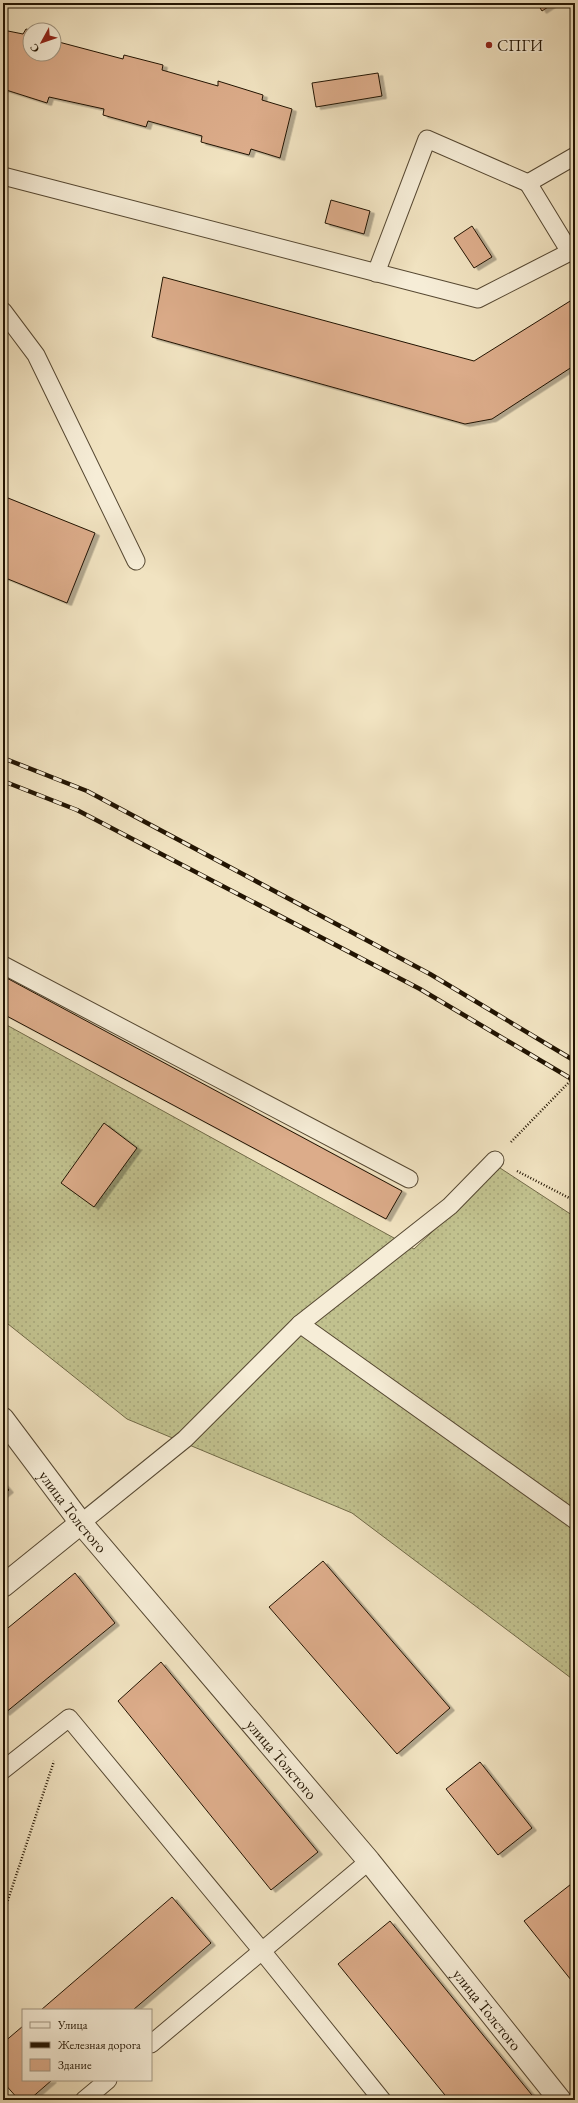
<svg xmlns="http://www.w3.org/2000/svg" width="578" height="2103" font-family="'EB Garamond',serif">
	<defs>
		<pattern id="garden-dots" width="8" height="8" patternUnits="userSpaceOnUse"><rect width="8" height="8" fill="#c1c18e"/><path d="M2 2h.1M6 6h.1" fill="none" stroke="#a6a579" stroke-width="1.8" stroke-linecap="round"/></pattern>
		<filter id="shadow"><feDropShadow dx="4.5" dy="2.5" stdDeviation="0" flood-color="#0004"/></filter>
	</defs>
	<rect width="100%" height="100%" fill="#f1e3c1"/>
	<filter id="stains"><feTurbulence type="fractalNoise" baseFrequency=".005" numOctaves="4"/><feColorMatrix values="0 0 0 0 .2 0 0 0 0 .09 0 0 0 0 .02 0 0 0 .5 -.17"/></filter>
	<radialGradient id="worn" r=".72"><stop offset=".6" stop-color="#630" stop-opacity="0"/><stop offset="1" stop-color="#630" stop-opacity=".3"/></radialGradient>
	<path fill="url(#garden-dots)" stroke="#726a48" d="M 3,1023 L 414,1249 L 500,1168 L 575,1217 L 575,1681 L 352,1513 L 127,1419 L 3,1320 Z"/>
	<g fill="#dcac8a" stroke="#221402" filter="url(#shadow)">
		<path d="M 537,3 L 554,3 L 542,11 Z"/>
		<path d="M 26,29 L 30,30 L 30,54 L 54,54 L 54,35 L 55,41 L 123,59 L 124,55 L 163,65 L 162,70 L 218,86 L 218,81 L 263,95 L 262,100 L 292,109 L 280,158 L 251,149 L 249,155 L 201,142 L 202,136 L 148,121 L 146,127 L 103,115 L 104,109 L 49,97 L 47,103 L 3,89 L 3,30 L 23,34 Z"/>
		<path d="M 378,73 L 382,96 L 316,107 L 312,83 Z"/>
		<path d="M 331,200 L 370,211 L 364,234 L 325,223 Z"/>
		<path d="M 472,226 L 492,257 L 474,268 L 454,238 Z"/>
		<path d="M 163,277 L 474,361 L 575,298 L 575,365 L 492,419 L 465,424 L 152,337 Z"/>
		<path d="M 3,496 L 95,533 L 67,603 L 3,577 Z"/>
		<path d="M 3,976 L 402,1191 L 386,1219 L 3,1014 Z"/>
		<path d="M 104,1123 L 137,1148 L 94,1207 L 61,1183 Z"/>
		<path d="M 3,1483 L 9,1490 L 3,1495 Z"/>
		<path d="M 323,1561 L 450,1708 L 397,1754 L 269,1607 Z"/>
		<path d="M 75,1573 L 115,1623 L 5,1713 L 3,1710 L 3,1632 Z"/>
		<path d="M 161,1662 L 318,1852 L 271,1890 L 118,1701 Z"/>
		<path d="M 480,1762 L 532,1828 L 498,1855 L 446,1789 Z"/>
		<path d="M 575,1881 L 575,1985 L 524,1921 Z"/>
		<path d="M 172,1897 L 211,1943 L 133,2010 L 41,2010 Z"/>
		<path d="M 390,1921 L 536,2100 L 449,2100 L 338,1964 Z"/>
		<path d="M 23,2026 L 23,2080 L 52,2080 L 29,2100 L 19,2100 L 3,2082 L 3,2043 Z"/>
	</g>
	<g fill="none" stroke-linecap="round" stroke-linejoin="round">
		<defs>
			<g id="lane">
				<path d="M 3,176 L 478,299 L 570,252 L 528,183 L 575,156"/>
				<path d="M 376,273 L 427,139 L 528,183"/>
				<path d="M 3,311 L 36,355 L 136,561"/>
				<path d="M 3,965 L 409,1179"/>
				<path d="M 300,1324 L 575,1520"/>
				<path d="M 81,1523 L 185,1439 L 300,1324 L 450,1206 L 495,1160"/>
				<path d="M 3,1770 L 69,1718 L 262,1951 L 382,2100"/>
				<path d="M 151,2044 L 369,1861"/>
				<path d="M 84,2100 L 108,2080"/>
			</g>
			<g id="street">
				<path id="s1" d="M 3,1419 L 81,1523 L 369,1861 L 560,2100"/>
				<path d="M 3,1586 L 81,1523"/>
			</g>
		</defs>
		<use href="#lane" stroke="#564832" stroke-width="19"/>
		<use href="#street" stroke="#564832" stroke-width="24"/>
		<g stroke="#221402" stroke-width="2.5" stroke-dasharray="1 2" stroke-linecap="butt">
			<path d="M 511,1142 L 575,1076"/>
			<path d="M 517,1171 L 575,1201"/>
			<path d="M 3,1915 L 54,1761"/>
		</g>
		<use href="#lane" stroke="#f6edd7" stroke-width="17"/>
		<use href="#street" stroke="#f6edd7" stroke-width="22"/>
		<defs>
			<g id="rail">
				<path d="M 3,758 L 87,791 L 430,974 L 575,1061"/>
				<path d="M 3,781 L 77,810 L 420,989 L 575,1081"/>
			</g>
		</defs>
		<use href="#rail" stroke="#221402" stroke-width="4.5"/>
		<use href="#rail" stroke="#f6edd7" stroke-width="3" stroke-dasharray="9" stroke-linecap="butt"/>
	</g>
	<circle fill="#8f2418" stroke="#f6edd7" stroke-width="1.5" cx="489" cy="45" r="4"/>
	<g text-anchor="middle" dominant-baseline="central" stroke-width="3" stroke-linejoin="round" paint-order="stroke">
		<g font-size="16" fill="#221402" stroke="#f6edd7" text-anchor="start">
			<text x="497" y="45">СПГИ</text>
		</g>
		<g font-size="16" fill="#221402" stroke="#f6edd7">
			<text stroke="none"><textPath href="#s1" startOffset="116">улица Толстого</textPath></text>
			<text stroke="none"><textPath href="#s1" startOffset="440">улица Толстого</textPath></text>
			<text stroke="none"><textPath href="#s1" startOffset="764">улица Толстого</textPath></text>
		</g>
	</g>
	<rect width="578" height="2103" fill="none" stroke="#f1e3c1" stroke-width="16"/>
	<rect x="4" y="4" width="570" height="2095" fill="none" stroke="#221402" stroke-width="2"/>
	<rect x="8" y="8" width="562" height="2087" fill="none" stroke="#221402"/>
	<rect x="22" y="2009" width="130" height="72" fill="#f6edd7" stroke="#a19682"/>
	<rect x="30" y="2022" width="20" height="6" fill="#f6edd7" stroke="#a19682"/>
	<text x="58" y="2029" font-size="12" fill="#221402">Улица</text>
	<rect x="30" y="2042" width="20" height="6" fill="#221402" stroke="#a19682"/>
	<text x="58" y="2049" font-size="12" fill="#221402">Железная дорога</text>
	<rect x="30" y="2059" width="20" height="12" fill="#dcac8a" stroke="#a19682"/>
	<text x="58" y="2069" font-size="12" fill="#221402">Здание</text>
	<g transform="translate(42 42) rotate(230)"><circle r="19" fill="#f6edd7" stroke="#a19682"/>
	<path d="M0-3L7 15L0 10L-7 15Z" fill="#8f2418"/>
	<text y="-6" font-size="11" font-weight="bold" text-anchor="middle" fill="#221402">С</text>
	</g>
	<rect width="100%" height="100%" filter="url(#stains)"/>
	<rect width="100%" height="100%" fill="url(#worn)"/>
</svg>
